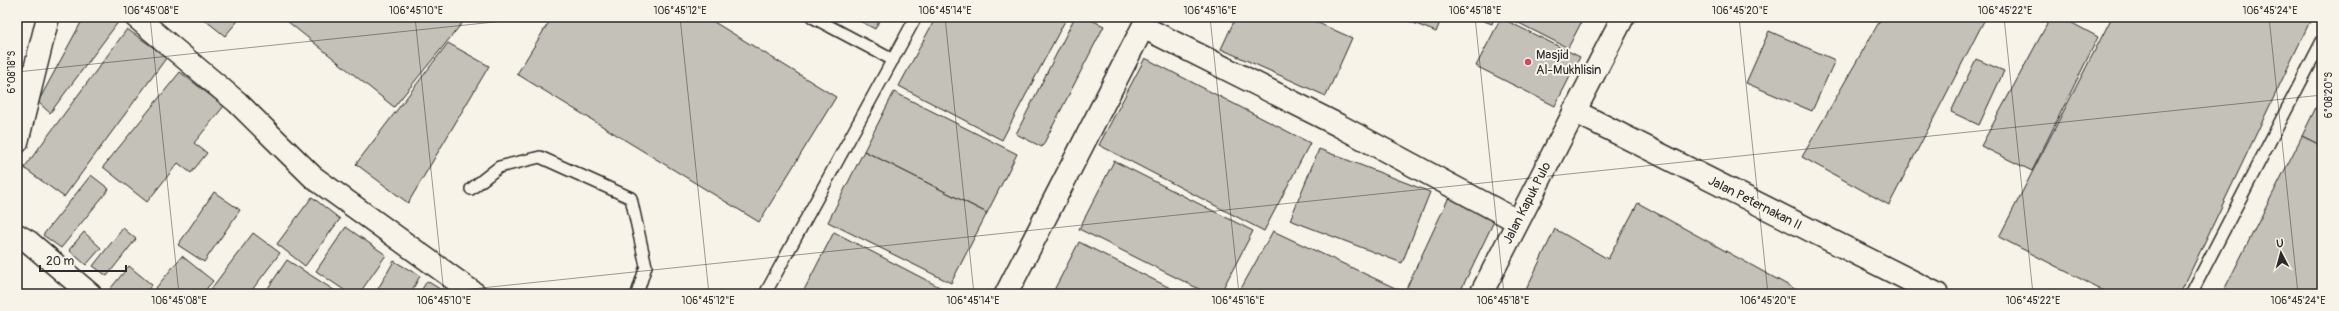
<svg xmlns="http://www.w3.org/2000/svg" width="2339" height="311" font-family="Pangolin,sans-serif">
	<rect width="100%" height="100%" fill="#f7f3e8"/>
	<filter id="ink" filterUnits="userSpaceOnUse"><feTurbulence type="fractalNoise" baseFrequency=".025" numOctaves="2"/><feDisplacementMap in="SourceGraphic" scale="8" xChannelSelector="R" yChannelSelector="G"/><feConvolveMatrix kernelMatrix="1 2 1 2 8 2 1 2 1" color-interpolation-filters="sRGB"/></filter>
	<g filter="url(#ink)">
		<g fill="#c4c1b9" stroke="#2b2b2b">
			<path d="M 84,17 L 113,17 L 119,21 L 50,113 L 38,102 Z"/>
			<path d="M 201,17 L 241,17 L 225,36 Z"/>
			<path d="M 282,17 L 467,17 L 394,107 Z"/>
			<path d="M 552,17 L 706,17 L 836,97 L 759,222 L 517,74 Z"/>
			<path d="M 852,17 L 881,17 L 875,29 Z"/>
			<path d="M 936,17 L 1067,17 L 1002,140 L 899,86 Z"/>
			<path d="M 1075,17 L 1085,17 L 1104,26 L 1042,147 L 1016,134 Z"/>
			<path d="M 1236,17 L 1305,17 L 1352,38 L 1326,96 L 1221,49 Z"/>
			<path d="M 1399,17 L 1442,17 L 1436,32 Z"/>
			<path d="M 1474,17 L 1494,17 L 1492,24 Z"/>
			<path d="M 1507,17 L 1584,17 L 1568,48 Z"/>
			<path d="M 1882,17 L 1986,17 L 1889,205 L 1802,157 Z"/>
			<path d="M 2051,17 L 2061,17 L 2098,37 L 2032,171 L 1981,146 Z"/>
			<path d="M 2112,17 L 2312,17 L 2180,294 L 2110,294 L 1999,237 Z"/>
			<path d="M 1501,18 L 1580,57 L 1555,106 L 1476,66 Z"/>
			<path d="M 127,29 L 167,57 L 64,197 L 24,168 Z"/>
			<path d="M 1769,31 L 1835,60 L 1812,111 L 1746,83 Z"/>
			<path d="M 448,43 L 489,66 L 408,203 L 356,164 Z"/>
			<path d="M 1145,58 L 1310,143 L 1264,231 L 1099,145 Z"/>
			<path d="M 1976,59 L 2004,71 L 1979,125 L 1951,112 Z"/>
			<path d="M 180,72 L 224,106 L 194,143 L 207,153 L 191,173 L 178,163 L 147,202 L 103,167 Z"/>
			<path d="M 894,92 L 1017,154 L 987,213 L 864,151 Z"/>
			<path d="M 2322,95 L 2322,146 L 2302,136 Z"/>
			<path d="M 2302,136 L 2322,146 L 2322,294 L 2222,294 Z"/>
			<path d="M 1319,149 L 1430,192 L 1402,263 L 1290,220 Z"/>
			<path d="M 864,151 L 987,213 L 951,283 L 828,222 Z"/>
			<path d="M 1114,161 L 1253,231 L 1220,294 L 1209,294 L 1079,229 Z"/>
			<path d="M 91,175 L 109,189 L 61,248 L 43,235 Z"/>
			<path d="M 214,192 L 240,210 L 204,262 L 178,245 Z"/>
			<path d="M 1450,195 L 1496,217 L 1459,294 L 1417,294 L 1406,289 Z"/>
			<path d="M 312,197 L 340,219 L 305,266 L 277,244 Z"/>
			<path d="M 1638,203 L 1804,294 L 1524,294 L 1555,229 L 1608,259 Z"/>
			<path d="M 346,227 L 386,255 L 359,294 L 350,294 L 316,271 Z"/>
			<path d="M 123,228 L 136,239 L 107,276 L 93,266 Z"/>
			<path d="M 1273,231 L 1408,294 L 1238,294 Z"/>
			<path d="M 84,232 L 101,248 L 86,265 L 69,250 Z"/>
			<path d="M 834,232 L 951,293 L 951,294 L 802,294 Z"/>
			<path d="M 253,233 L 280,253 L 249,294 L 218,294 L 211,289 Z"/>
			<path d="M 1079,242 L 1182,294 L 1052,294 Z"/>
			<path d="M 182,256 L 213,281 L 202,294 L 151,294 Z"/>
			<path d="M 287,260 L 340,294 L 264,294 Z"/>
			<path d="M 394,261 L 420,276 L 410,294 L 375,294 Z"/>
			<path d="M 129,266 L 152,285 L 144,294 L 117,294 L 110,289 Z"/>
			<path d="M 427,281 L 448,294 L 419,294 Z"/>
		</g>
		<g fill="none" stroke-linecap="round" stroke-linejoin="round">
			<defs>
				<g id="service">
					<path d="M 812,17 L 893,60"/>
					<path d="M 471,189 L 499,167 L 540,157 L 631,198 L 646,266 L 637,294"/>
					<path d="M 765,294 L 916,17"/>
					<path d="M 2191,294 L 2322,41"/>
				</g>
				<g id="minor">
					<path d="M 136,17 L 237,102 L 313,177 L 475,294"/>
					<path d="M 17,235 L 29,242 L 90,294"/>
					<path d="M 1006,294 L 1143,27 L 1338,125 L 1517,221"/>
				</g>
				<g id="tertiary">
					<path d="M 1574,111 L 1937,294"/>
					<path d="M 1481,294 L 1623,17"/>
				</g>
				<path id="secondary" d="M 17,142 L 48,17"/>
			</defs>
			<use href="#service" stroke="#2b2b2b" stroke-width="14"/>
			<use href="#minor" stroke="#2b2b2b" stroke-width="25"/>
			<use href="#tertiary" stroke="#2b2b2b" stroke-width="25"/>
			<use href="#secondary" stroke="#2b2b2b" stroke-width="25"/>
			<use href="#service" stroke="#f7f3e8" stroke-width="11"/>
			<use href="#minor" stroke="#f7f3e8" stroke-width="22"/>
			<use href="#tertiary" stroke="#f7f3e8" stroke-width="22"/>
			<use href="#secondary" stroke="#f7f3e8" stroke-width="22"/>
		</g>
	</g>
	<path fill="none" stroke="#2b2b2b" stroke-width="1" stroke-opacity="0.45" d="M 150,17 L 179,294M 415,17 L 444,294M 680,17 L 709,294M 945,17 L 974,294M 1210,17 L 1239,294M 1475,17 L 1504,294M 1739,17 L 1768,294M 2004,17 L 2033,294M 2269,17 L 2298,294M 17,72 L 542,17M 424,294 L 2322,95"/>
	<circle fill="#d1495b" stroke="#f7f3e8" stroke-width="1.5" cx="1528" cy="62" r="4"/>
	<g text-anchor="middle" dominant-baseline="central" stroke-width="4" stroke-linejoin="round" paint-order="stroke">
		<g font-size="13" fill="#2b2b2b" stroke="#f7f3e8" text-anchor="start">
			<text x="1536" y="55">Masjid<tspan x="1536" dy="15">Al-Mukhlisin</tspan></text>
		</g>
		<g font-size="13" fill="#2b2b2b" stroke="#f7f3e8">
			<text transform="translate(1527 203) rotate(-63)">Jalan Kapuk Pulo</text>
			<text transform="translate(1755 203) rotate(27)">Jalan Peternakan II</text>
		</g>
	</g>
	<rect width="2339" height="311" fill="none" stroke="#f7f3e8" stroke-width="44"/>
	<g transform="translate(2281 253) rotate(354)" stroke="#f7f3e8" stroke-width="3" paint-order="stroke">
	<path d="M0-3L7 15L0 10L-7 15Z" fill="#2b2b2b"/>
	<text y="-6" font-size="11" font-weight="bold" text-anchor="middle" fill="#2b2b2b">U</text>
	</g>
	<path d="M40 265v6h86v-6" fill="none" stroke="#2b2b2b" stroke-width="2"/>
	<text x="46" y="265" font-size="12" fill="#2b2b2b" stroke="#f7f3e8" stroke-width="3" paint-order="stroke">20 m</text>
	<rect x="22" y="22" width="2295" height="267" fill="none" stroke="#2b2b2b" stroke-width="1.5"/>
	<g font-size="10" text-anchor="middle" fill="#2b2b2b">
		<text x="151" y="14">106°45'08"E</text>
		<text x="416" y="14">106°45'10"E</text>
		<text x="680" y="14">106°45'12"E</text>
		<text x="945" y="14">106°45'14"E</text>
		<text x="1210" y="14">106°45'16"E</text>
		<text x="1475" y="14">106°45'18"E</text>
		<text x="1740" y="14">106°45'20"E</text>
		<text x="2005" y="14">106°45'22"E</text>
		<text x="2270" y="14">106°45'24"E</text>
		<text transform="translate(11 72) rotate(-90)" y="4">6°08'18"S</text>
		<text transform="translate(2328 95) rotate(-90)" y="4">6°08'20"S</text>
		<text x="179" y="304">106°45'08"E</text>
		<text x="444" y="304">106°45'10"E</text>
		<text x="708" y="304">106°45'12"E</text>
		<text x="973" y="304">106°45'14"E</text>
		<text x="1238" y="304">106°45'16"E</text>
		<text x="1503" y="304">106°45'18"E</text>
		<text x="1768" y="304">106°45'20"E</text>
		<text x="2033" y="304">106°45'22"E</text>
		<text x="2298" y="304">106°45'24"E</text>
	</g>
</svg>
